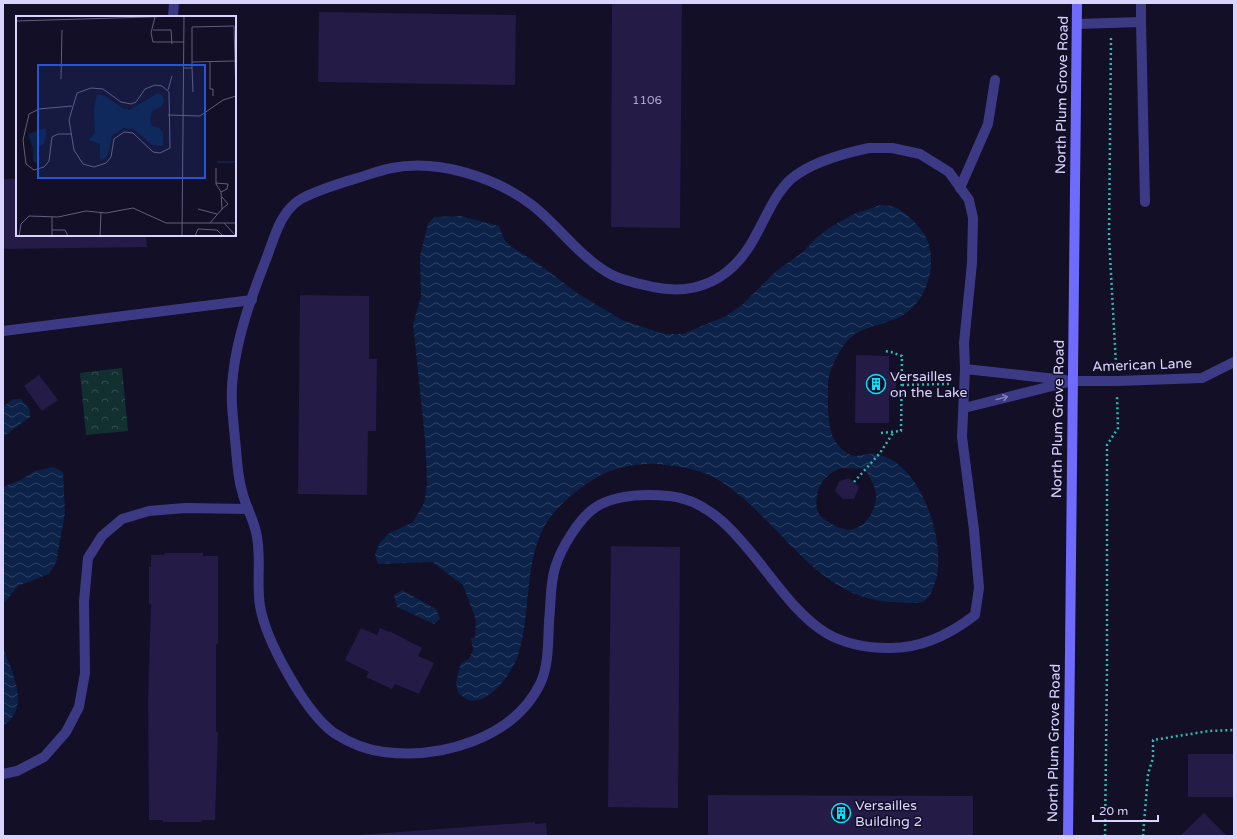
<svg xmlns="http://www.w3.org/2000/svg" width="1237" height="839" font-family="'Varela Round',sans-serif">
	<defs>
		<pattern id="park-crowns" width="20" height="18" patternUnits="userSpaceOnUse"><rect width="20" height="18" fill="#12302f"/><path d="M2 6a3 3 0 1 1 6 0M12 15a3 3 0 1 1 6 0" fill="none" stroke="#344d4e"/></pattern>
		<pattern id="water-waves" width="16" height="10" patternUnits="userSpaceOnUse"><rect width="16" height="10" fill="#0c2248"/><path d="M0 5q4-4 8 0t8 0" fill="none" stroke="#2f4163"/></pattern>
	</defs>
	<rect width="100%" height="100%" fill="#130f26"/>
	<path fill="url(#park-crowns)" d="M 122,368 L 128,431 L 86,435 L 80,373 Z"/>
	<g fill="url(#water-waves)" fill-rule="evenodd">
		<path d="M 880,205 C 898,204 909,216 920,228 C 942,254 929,302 900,317 C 886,324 868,326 855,334 C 842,342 827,372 828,387 C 828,404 826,431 838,445 C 855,464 859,452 876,454 C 882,455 894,460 898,464 C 927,487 945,545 936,580 C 933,587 932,596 924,601 C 917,605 903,602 894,602 C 814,600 779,515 715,478 C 703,471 688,468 674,466 C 649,462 627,464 603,474 C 582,484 552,509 542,531 C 524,570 531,615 518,655 C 513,672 489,706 468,700 C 464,698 461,695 458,693 L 456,682 L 461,663 L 469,659 L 473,650 L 471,638 L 475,637 L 476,620 L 463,585 L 432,562 L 378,564 L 375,555 L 379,544 L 388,534 L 413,522 L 424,503 L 427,484 L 425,439 L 413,324 L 421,297 L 420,256 L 428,224 L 434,217 L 460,216 L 499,226 L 504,239 L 509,245 L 540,265 L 577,293 L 622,320 L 664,334 L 683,334 L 726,316 L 743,304 L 775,272 L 803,252 L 814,240 L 829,228 L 854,214 ZM 841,468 L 865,469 C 869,476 876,487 876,495 C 876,511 866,528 849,530 C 841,530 823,520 819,514 C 816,510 816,501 817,496 C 819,481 828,474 841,468 Z"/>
		<path d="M 13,399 L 21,399 L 30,410 L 30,417 L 3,437 L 3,407 Z"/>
		<path d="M 53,467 L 63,472 L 65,513 L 56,563 L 49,574 L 18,586 L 3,604 L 3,487 L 20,480 L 35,471 Z"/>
		<path d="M 402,590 L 436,609 L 440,619 L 434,624 L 397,607 L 394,595 Z"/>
		<path d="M 3,646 C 10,671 33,706 3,726 Z"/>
	</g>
	<g fill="#241b47">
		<path d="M 612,3 L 682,3 L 680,228 L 611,227 Z"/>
		<path d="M 319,12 L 516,15 L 515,85 L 318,82 Z"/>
		<path d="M 3,179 L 17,179 L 17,235 L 146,235 L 147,247 L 3,249 Z"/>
		<path d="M 300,295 L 369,296 L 369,359 L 377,359 L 376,431 L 368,431 L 367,495 L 298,494 Z"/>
		<path d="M 856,355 L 889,356 L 889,372 L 896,372 L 896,396 L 889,396 L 889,423 L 855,423 Z"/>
		<path d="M 39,375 L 58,400 L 42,411 L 24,386 Z"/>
		<path d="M 849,478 L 859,487 L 854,499 L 843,499 L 835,491 L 839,481 Z"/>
		<path d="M 611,546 L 680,547 L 678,808 L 608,807 Z"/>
		<path d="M 165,553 L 203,553 L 203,556 L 218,556 L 218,644 L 216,644 L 216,732 L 218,732 L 215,820 L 202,820 L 202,822 L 163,822 L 163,820 L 149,820 L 148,698 L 151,604 L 149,604 L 149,567 L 151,567 L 151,555 L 164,555 Z"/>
		<path d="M 361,628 L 377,635 L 380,628 L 389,632 L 389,631 L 422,648 L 418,656 L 434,663 L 419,694 L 395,684 L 392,689 L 366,677 L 369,672 L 345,660 Z"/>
		<rect x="1188" y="754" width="46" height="43"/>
		<path d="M 708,795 L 973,796 L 973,836 L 708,836 Z"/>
		<path d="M 1204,813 L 1227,836 L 1180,836 Z"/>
		<path d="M 535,822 L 535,824 L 546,823 L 547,836 L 346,836 Z"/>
	</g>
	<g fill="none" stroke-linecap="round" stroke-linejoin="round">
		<g stroke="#2fb8b0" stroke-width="2.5" stroke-dasharray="2 3" stroke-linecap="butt">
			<path d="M 1111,38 L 1109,237 L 1116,365"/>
			<path d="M 902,385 L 949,384"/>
			<path d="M 881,433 L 901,431 L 902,356 L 891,352 L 883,351"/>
			<path d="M 854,482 L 880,453 L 893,433"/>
			<path d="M 1105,836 L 1107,669 L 1107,445 L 1118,428 L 1117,396"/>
			<path d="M 1143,836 L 1148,774 L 1153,758 L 1153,740 L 1209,731 L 1234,730"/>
		</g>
		<g stroke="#3d3a85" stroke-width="10">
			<path d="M 173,17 L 174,3"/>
			<path d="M 1141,22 L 1141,3"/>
			<path d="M 1077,24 L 1141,22 L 1145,202"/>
			<path d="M 869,148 L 892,148 L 920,154 L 949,172 L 969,200 L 973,218 L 972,263 L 964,343 L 965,369 L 962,437 L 974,530 L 979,588 L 975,615 C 949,635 921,649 888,648 C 866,648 845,644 826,633 C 771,600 738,502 669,496 C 646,494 617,494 596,507 C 579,518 561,548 555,568 C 550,584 551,603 549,621 C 548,640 549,666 540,684 C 513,739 440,759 384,752 C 367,750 348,742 334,733 C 305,712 266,641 260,606 C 256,582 262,555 256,532 C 253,518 245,505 242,491 C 237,475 237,456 235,439 C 233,417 230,397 233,375 C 237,337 251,298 265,262 C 274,240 279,212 301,199 C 319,189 341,183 361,177 C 371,174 381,170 392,168 C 438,159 495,177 532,205 C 559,226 581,259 612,275 C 624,281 640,284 653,287 C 663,289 674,290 685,289 C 719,285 742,263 757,233 C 767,215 775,194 791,179 C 810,163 845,153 869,148 Z"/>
			<path d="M 960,188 L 988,124 L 995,80"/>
			<path d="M 3,331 L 252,300"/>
			<path d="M 965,369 L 1065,380"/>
			<path d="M 964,408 L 1072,381"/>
			<path d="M 3,774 L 17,771 L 44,757 L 66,732 L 79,707 L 85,673 L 84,601 L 88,558 L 102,536 L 122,519 L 149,511 L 185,508 L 248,509"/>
		</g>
		<path stroke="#3d3a85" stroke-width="10" d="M 1072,381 L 1117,381 L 1202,378 L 1234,362"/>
		<path stroke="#6f6bff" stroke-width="10" d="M 1068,836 L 1077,3"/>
	</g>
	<defs><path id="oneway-shaft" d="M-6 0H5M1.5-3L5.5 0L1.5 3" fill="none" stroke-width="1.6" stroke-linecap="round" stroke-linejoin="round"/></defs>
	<use stroke="#837fbc" href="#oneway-shaft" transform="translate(1002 398) rotate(-14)"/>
	<defs>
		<symbol id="building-ring" viewBox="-11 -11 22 22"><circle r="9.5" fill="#130f26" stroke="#00e5ff" stroke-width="1.5"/><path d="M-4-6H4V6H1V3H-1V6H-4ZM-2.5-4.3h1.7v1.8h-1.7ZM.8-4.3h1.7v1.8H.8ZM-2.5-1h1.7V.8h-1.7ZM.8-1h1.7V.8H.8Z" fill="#00e5ff"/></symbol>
	</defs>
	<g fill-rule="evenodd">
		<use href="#building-ring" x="865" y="373" width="22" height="22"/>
		<use href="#building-ring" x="830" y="802" width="22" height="22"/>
	</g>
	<g text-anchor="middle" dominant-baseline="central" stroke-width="3" stroke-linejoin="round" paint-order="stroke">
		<g font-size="12" fill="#aca6d1">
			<text x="647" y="100">1106</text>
		</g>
		<g font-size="14" fill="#d9d4ff" stroke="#130f26">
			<text transform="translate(1062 95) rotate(-89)">North Plum Grove Road</text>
			<text transform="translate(1142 365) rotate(-2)">American Lane</text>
			<text transform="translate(1058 419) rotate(-89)">North Plum Grove Road</text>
			<text transform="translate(1054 743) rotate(-89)">North Plum Grove Road</text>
		</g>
		<g font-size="14" fill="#d9d4ff" stroke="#130f26" text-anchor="start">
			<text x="890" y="376">Versailles<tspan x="890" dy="16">on the Lake</tspan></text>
			<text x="855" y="805">Versailles<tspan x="855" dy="16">Building 2</tspan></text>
		</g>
	</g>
	<g transform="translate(16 16)">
		<rect width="220" height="220" fill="#130f26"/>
		<path d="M 142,77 L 147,80 L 148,86 L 145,91 L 136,95 L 134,103 L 135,109 L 143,112 L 147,117 L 147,130 L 136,129 L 118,113 L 108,112 L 96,119 L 92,138 L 87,144 L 84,143 L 84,128 L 73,124 L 79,117 L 78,93 L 81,78 L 89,80 L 106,92 L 114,94 ZM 27,113 L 30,113 L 30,120 L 28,127 L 22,132 L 24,143 L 20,147 L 17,145 L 17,133 L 12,118 Z" fill="#0c2248"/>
		<path fill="none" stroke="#0c2248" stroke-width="2" d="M 201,146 L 220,146"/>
		<path fill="none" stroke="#625e7d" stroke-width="1" d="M 0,5 L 165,0M 137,14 L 155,14 L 156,28M 137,26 L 168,26M 137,26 L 135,17 L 139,1M 176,46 L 219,45M 194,46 L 194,73 L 197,73 L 197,80M 167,52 L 176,52 L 177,76M 176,52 L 176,11 L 218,10 L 220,80M 45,63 L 46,14M 139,69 L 146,70 L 153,76 L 154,132 L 144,137 L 137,136 L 117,117 L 108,116 L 98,123 L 95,141 L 90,147 L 78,151 L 67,148 L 58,134 L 53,104 L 61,77 L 75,72 L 87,73 L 105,86 L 115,88 L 120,86 L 129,73 ZM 152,74 L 156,60M 152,99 L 184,100 L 207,84 L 220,80M 55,118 L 42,118 L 36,121 L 33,145 L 28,151 L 18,154 L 10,148 L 7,124 L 13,98 L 23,93 L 56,90M 200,167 L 212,168 L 211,173 L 205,176M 206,181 L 212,188 L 206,193M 182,193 L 201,198M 36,201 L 36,220M 194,207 L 206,193 L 205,176 L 200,168 L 200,152M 208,207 L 220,220M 36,214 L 49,214 L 52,220M 3,220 L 5,208 L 13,200 L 42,201 L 70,195 L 90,197 L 117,192 L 150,207 L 220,207M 84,220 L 85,197M 166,220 L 168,0M 179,220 L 182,213 L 201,214 L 207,220"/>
		<path fill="#2655da" fill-opacity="0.15" stroke="#2655da" stroke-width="2" d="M 22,49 L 189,49 L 189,162 L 22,162 Z"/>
		<rect width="220" height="220" fill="none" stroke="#d9d4ff" stroke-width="2"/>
	</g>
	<rect width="1237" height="839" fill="none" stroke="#d9d4ff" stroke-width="8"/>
	<path d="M1093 815v6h65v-6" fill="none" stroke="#d9d4ff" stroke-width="2"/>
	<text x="1099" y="815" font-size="12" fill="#d9d4ff" stroke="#130f26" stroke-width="3" paint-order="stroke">20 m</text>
</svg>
